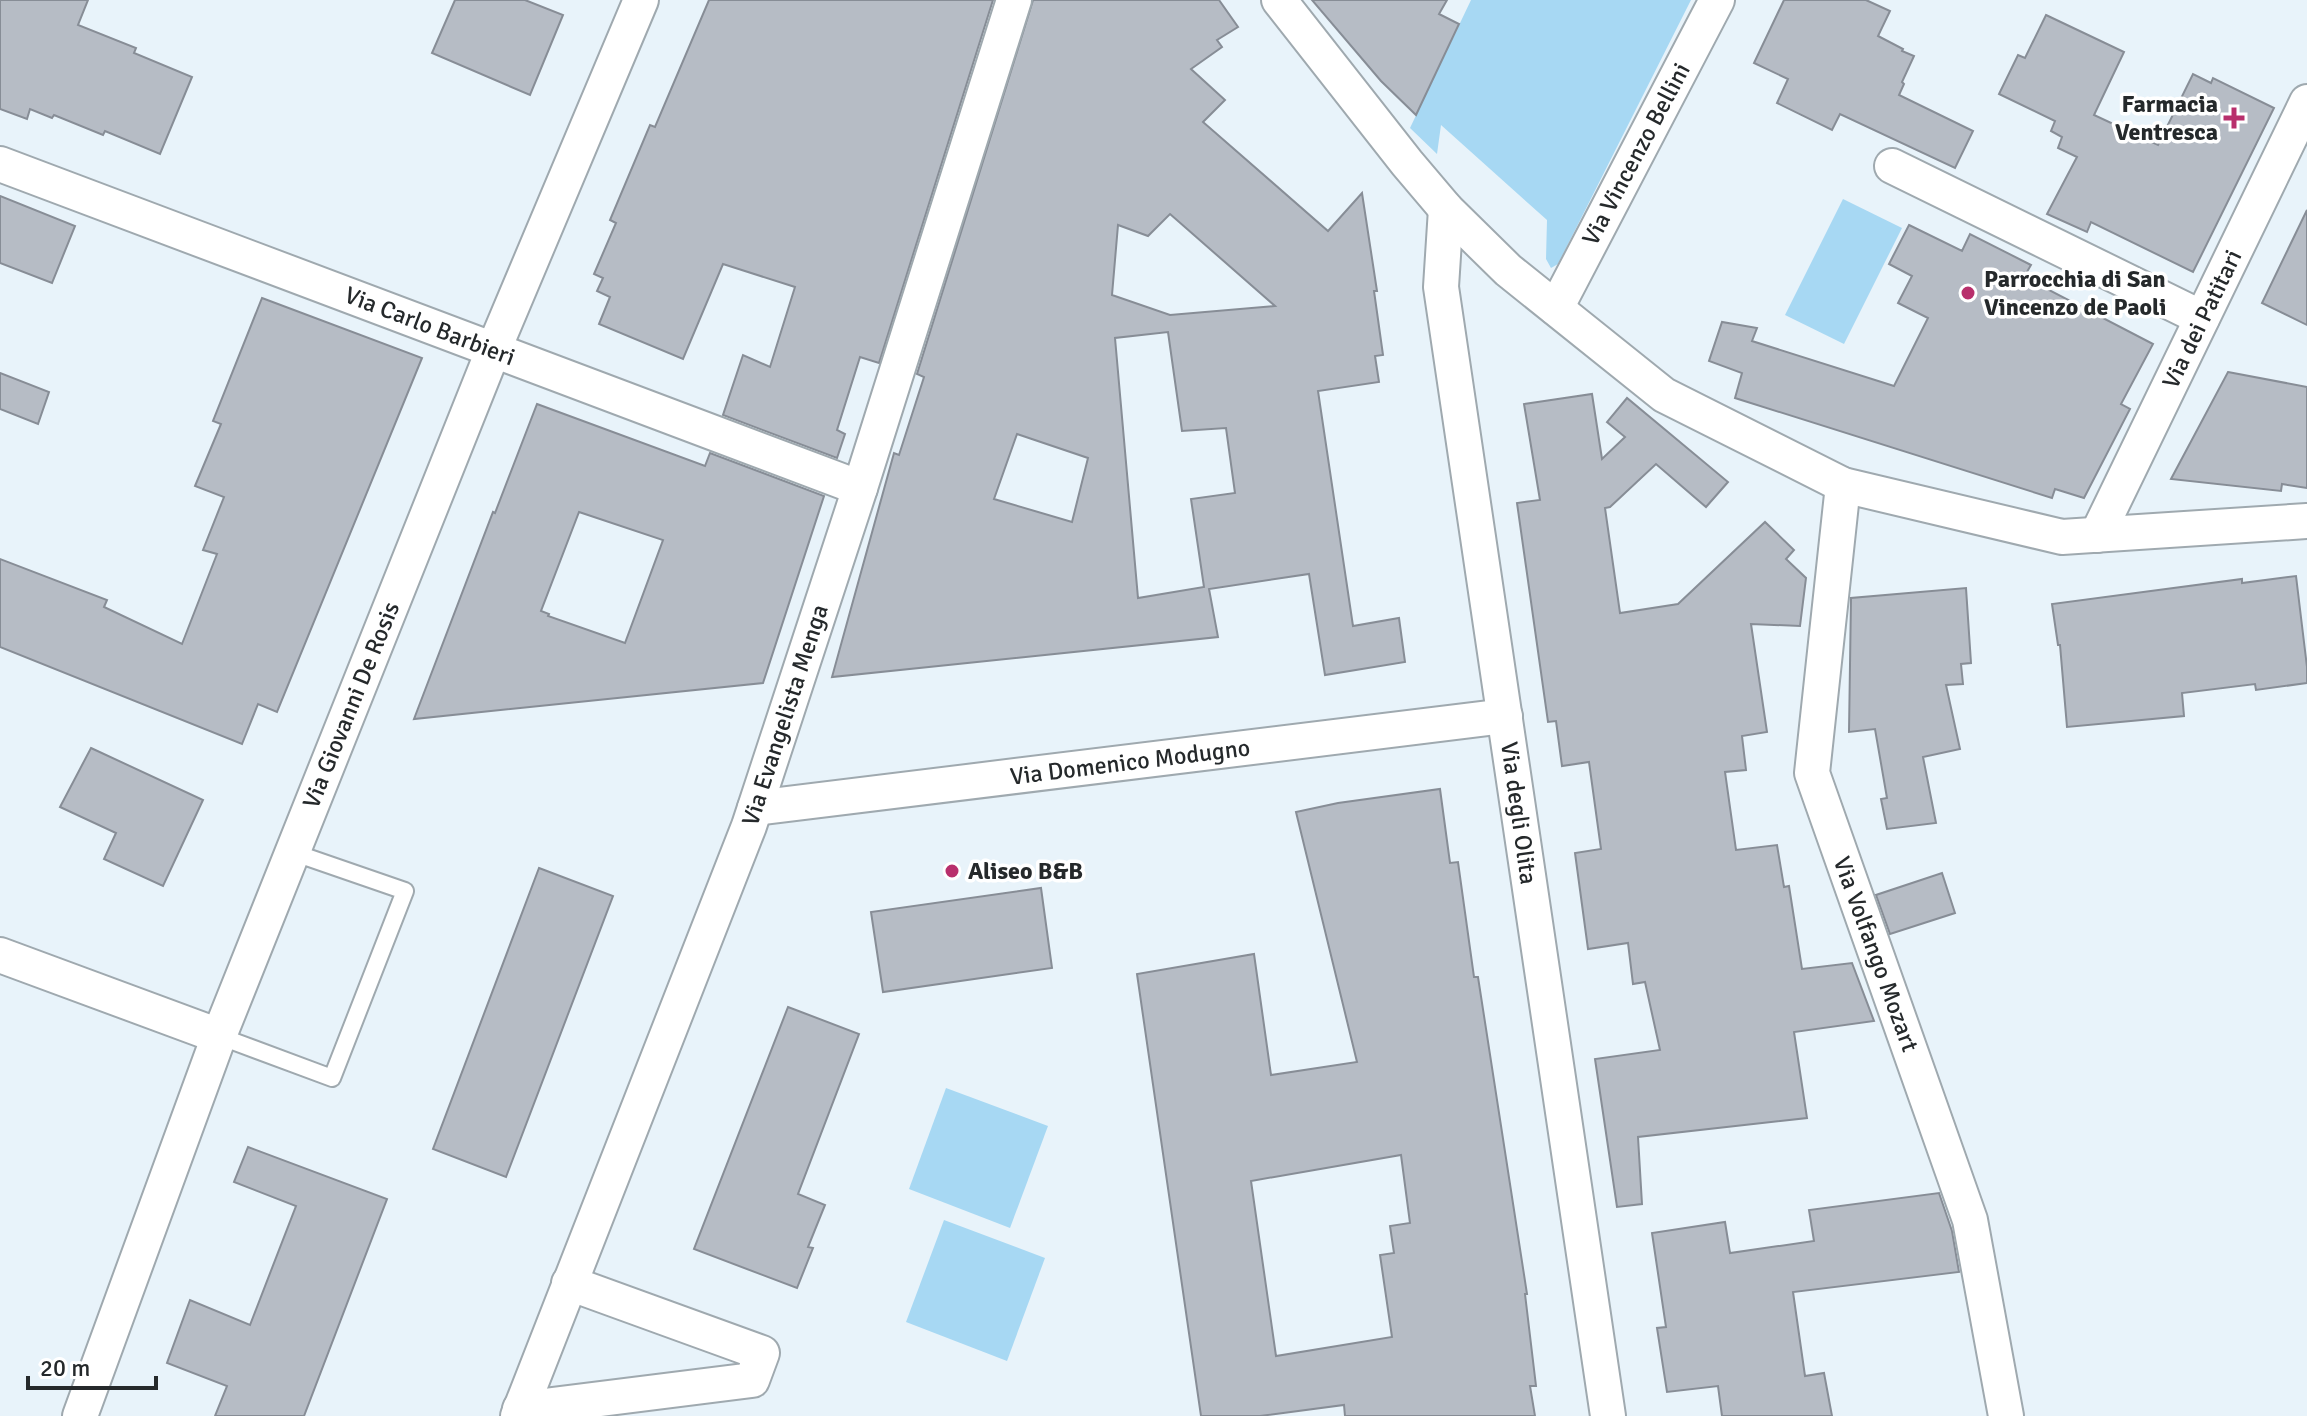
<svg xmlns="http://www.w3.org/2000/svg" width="2307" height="1416" font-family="Signika,sans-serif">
	<rect width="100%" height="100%" fill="#e8f3fa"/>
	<g fill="#a7d8f3">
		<path d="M 1471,0 L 1691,0 L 1558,264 L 1551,268 L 1546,259 L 1547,220 L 1441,125 L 1437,154 L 1410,128 Z"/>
		<path d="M 1843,199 L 1902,228 L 1844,344 L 1785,315 Z"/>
		<path d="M 946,1088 L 1048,1126 L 1010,1228 L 909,1189 Z"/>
		<path d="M 944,1220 L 1045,1258 L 1007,1361 L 906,1322 Z"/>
	</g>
	<g fill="#b6bcc5" stroke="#878d96" stroke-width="2" fill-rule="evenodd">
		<path d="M 0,0 L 88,0 L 78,25 L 136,48 L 134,53 L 192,77 L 160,154 L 105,131 L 103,135 L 54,115 L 52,118 L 30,109 L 27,119 L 0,109 Z"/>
		<path d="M 455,0 L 525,0 L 563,15 L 530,95 L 432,53 Z"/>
		<path d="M 709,0 L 993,0 L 879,363 L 860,357 L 837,430 L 845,434 L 837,458 L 723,415 L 743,355 L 770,367 L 795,287 L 723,264 L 683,359 L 599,324 L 610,297 L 597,291 L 603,278 L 594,274 L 616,223 L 610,220 L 650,125 L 655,127 Z"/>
		<path d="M 1033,0 L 1219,0 L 1238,27 L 1217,40 L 1222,47 L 1191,69 L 1225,100 L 1203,122 L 1328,231 L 1362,193 L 1377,291 L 1374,291 L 1383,355 L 1375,356 L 1379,382 L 1318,391 L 1353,626 L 1399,618 L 1405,662 L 1325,675 L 1309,574 L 1209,589 L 1218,637 L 832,677 L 894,453 L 899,455 L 924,377 L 917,374 ZM 1170,214 L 1275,306 L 1170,315 L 1112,295 L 1118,225 L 1148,236 ZM 1168,332 L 1182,431 L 1226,428 L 1235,493 L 1191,499 L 1204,587 L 1138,598 L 1115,338 ZM 1017,434 L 1088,458 L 1072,522 L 994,499 Z"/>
		<path d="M 1312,0 L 1447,0 L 1439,14 L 1459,24 L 1416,115 L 1381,81 Z"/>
		<path d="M 1784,0 L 1866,0 L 1890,11 L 1878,36 L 1903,49 L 1902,51 L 1914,56 L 1902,82 L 1904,84 L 1899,95 L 1973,131 L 1955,168 L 1840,114 L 1832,130 L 1777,103 L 1788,79 L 1754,63 Z"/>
		<path d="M 2046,15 L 2124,52 L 2094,115 L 2158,145 L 2193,74 L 2211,83 L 2213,78 L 2274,108 L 2193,272 L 2091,222 L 2087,232 L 2047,214 L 2077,157 L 2058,148 L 2062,137 L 2051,131 L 2055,121 L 1999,94 L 2018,55 L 2025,58 Z"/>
		<path d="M 0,196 L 75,226 L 52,283 L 0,263 Z"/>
		<path d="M 2307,210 L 2307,325 L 2262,303 Z"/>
		<path d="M 1909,225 L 1962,251 L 1970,234 L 2031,265 L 2024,277 L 2153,344 L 2121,404 L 2130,409 L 2084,498 L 2055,489 L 2052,498 L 1735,398 L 1742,373 L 1709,361 L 1722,322 L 1757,328 L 1752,341 L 1894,386 L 1928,318 L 1898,303 L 1912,276 L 1889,264 Z"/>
		<path d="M 262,298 L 422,358 L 277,712 L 258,704 L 242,744 L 0,647 L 0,559 L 107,600 L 104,607 L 182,644 L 217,554 L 203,550 L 224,497 L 195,486 L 221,424 L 213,421 Z"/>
		<path d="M 2228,372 L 2307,387 L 2307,488 L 2282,484 L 2281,491 L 2171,479 Z"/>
		<path d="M 0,373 L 49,392 L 38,424 L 0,409 Z"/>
		<path d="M 1592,394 L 1602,459 L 1625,437 L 1607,422 L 1627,398 L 1728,482 L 1706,507 L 1656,464 L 1610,507 L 1605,508 L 1620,613 L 1678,604 L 1765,522 L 1794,550 L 1786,559 L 1806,578 L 1800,626 L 1751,624 L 1767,732 L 1742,736 L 1746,770 L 1725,772 L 1736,850 L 1777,845 L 1784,887 L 1789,886 L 1802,969 L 1852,963 L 1874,1021 L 1794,1032 L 1807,1118 L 1638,1137 L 1642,1204 L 1617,1207 L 1595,1059 L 1660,1050 L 1645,982 L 1633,984 L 1628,943 L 1588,949 L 1575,853 L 1601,849 L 1589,762 L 1562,766 L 1556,721 L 1548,722 L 1517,503 L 1540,500 L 1524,404 Z"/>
		<path d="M 537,404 L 705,466 L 710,453 L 824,496 L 763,683 L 414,719 L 493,512 L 495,513 ZM 579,512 L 663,540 L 625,643 L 548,616 L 549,614 L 541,611 Z"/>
		<path d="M 2296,576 L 2307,667 L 2307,683 L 2256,690 L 2255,684 L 2182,693 L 2184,716 L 2067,727 L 2060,645 L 2058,645 L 2052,604 L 2242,579 L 2242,583 Z"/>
		<path d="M 1966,588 L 1971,663 L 1961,664 L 1963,684 L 1946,685 L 1960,749 L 1923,757 L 1936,823 L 1887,829 L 1881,799 L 1887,798 L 1875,729 L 1849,732 L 1851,598 Z"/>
		<path d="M 91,748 L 203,800 L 163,886 L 104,859 L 116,833 L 60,807 Z"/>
		<path d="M 1440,789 L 1450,863 L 1458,862 L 1474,977 L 1478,977 L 1527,1294 L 1525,1294 L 1536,1386 L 1530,1386 L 1535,1416 L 1345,1416 L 1344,1405 L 1260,1416 L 1201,1416 L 1137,974 L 1254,954 L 1271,1075 L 1357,1062 L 1296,812 L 1338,803 ZM 1401,1155 L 1410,1223 L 1390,1226 L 1394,1253 L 1380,1255 L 1392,1337 L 1276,1356 L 1251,1181 Z"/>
		<path d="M 539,868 L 613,896 L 506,1177 L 433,1149 Z"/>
		<path d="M 1942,873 L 1955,913 L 1890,934 L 1876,895 Z"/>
		<path d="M 1041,888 L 1052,968 L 883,992 L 871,912 Z"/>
		<path d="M 788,1007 L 859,1034 L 798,1194 L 825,1205 L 808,1247 L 813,1248 L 797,1288 L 694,1249 Z"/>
		<path d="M 248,1147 L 387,1199 L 304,1416 L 215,1416 L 227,1386 L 167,1363 L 190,1300 L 250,1325 L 296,1206 L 234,1182 Z"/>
		<path d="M 1939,1193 L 1952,1231 L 1959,1272 L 1793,1292 L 1805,1376 L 1824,1373 L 1832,1416 L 1722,1416 L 1718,1386 L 1667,1392 L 1657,1328 L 1666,1327 L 1652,1233 L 1725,1222 L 1730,1253 L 1814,1241 L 1809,1210 Z"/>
	</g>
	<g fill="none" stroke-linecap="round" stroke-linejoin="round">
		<defs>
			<path id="service" d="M 219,1036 L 332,1078 L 405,891 L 292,852"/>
			<g id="minor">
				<path d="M 1279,0 L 1407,163 L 1446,209 L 1508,270 L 1664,395 L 1843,485 L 2062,537 L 2307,521"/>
				<path d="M 0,164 L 860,488"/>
				<path d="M 1892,166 L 2202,318"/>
				<path d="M 1446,209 L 1441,287 L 1608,1416"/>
				<path d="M 1556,308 L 1717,0"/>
				<path d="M 1843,485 L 1812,773 L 1970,1220 L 2006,1416"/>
				<path d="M 2097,535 L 2307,102"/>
				<path d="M 755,808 L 1505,716"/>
				<path d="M 0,955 L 219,1036"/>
				<path d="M 520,1409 L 752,1380 L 762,1353 L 569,1283"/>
				<path d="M 80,1416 L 219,1036 L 493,351 L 641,0"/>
				<path d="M 518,1416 L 749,826 L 860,488 L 1014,0"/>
			</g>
		</defs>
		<use href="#service" stroke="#9fa9af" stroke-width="20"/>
		<use href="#minor" stroke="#9fa9af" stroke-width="38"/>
		<use href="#service" stroke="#fff" stroke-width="16"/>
		<use href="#minor" stroke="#fff" stroke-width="34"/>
	</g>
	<g fill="#b82f6c" stroke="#fff" stroke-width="3">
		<path d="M2230 106h8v8h8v8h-8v8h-8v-8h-8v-8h8z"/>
		<circle cx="1968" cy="293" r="8"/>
		<circle cx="952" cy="871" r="8"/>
	</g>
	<g text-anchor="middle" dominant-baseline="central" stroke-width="7" stroke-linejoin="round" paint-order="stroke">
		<g font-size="24" font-weight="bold" fill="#25292b" stroke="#fff" text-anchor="start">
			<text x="2218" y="104" text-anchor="end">Farmacia<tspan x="2218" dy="28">Ventresca</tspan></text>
			<text x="1984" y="279">Parrocchia di San<tspan x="1984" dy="28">Vincenzo de Paoli</tspan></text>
			<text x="968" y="871">Aliseo B&amp;B</text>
		</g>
		<g font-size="24" fill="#25292b" stroke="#fff">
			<text transform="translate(1636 154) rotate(-62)">Via Vincenzo Bellini</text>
			<text transform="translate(2202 319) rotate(-64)">Via dei Patitari</text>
			<text transform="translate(430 326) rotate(21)">Via Carlo Barbieri</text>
			<text transform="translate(351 705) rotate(-68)">Via Giovanni De Rosis</text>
			<text transform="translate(785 715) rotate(-72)">Via Evangelista Menga</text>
			<text transform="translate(1130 762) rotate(-7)">Via Domenico Modugno</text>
			<text transform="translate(1519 813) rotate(82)">Via degli Olita</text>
			<text transform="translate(1876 954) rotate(70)">Via Volfango Mozart</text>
		</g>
	</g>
	<path d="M28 1376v12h128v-12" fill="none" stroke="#25292b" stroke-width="4"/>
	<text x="40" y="1376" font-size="24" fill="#25292b" stroke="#ffffff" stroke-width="6" paint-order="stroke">20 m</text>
</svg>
